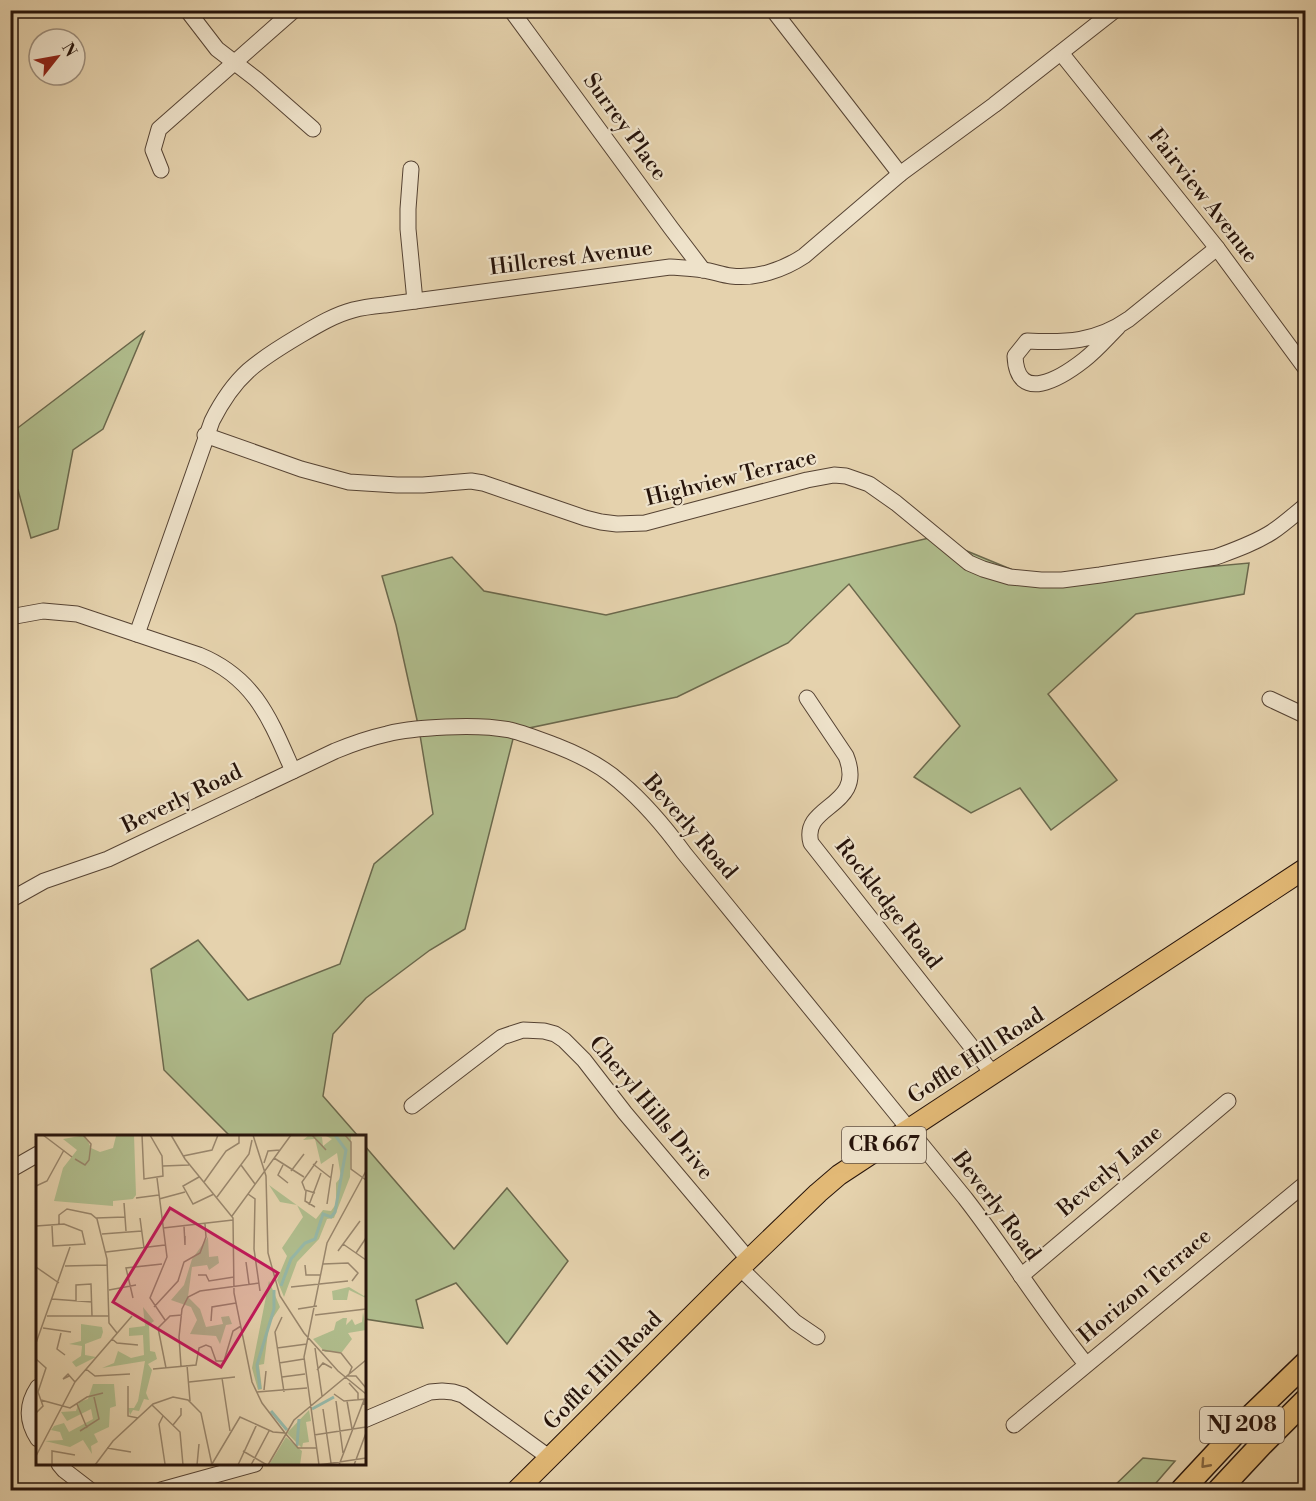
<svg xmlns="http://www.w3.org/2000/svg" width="1316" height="1501" font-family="'Libre Bodoni',serif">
	<rect width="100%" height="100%" fill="#e5d2ad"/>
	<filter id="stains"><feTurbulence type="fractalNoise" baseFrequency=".00333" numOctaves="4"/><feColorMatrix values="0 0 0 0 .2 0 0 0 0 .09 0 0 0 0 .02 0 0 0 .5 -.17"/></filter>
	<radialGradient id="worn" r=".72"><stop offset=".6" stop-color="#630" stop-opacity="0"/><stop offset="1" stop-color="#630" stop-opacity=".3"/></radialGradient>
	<g fill="#b0bd8d" stroke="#6b684c" stroke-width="1.5">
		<path d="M 144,332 L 103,429 L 73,450 L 58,529 L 31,538 L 18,490 L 11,492 L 11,433 Z"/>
		<path d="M 933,537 L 1042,582 L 1249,563 L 1244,594 L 1136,614 L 1048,694 L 1117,780 L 1051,830 L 1020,788 L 971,813 L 914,777 L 960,726 L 849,584 L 788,643 L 677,697 L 515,731 L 465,929 L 430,950 L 366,998 L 333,1034 L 323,1096 L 358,1136 L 230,1136 L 164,1070 L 151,969 L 198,940 L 248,1000 L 340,964 L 374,864 L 433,814 L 419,729 L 396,625 L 382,576 L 452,557 L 484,591 L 606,615 Z"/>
		<path d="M 364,1145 L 454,1249 L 507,1188 L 568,1261 L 507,1344 L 456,1283 L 416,1300 L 423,1328 L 365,1319 Z"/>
		<path d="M 1143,1458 L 1175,1461 L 1150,1490 L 1110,1490 Z"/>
	</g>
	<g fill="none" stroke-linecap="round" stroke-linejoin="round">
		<defs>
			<g id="minor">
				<path d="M 187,10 L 217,49 L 256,79 L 313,129"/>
				<path d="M 511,10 L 671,228 L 703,270"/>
				<path d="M 773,10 L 900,174"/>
				<path d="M 1061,53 L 1217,248 L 1306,369"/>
				<path d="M 411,169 L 408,209 L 408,229 L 415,301"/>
				<path d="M 161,170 L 153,150 L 159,129 L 294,10"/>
				<path d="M 1118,327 C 1107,338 1096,351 1084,360 C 1061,378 1017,405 1015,356 L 1027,341 C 1066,343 1096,342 1129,319 L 1217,248"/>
				<path d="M 205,435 L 301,469 L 349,482 L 397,485 L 423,485 L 471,481 L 483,483 L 585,518 L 601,522 L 617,524 L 645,523 L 807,480 L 834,475 L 846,476 L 869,484 L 896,503 L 969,563 L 983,569 L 1010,577 L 1041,580 L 1062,580 L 1100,575 L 1216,557 C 1235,550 1255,543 1272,532 C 1284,524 1295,514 1306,505"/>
				<path d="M 10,617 L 43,611 L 77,614 L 199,655 C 255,678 270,719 293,771"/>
				<path d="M 137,634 L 212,421 C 235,375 257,361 299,336 C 316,326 334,315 353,310 C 364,307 375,306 385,305 L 670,267 C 681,268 692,268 703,270 C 712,271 722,275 731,276 C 756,279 783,270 804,256 L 900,174 L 994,105 L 1115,10"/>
				<path d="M 807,698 L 846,756 C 867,808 800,804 811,843 L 993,1074"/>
				<path d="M 1270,699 L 1302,714 L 1306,718"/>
				<path d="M 10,900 L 44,881 L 108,859 L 335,751 C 352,744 369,738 387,734 C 406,729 426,728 446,727 C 467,726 489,726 510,730 C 526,734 541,740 557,746 C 580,755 602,766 620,782 C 645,803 665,827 684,853 L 965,1198 C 1007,1252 1043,1311 1086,1364"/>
				<path d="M 412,1106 L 502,1037 L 523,1030 L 544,1031 L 555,1034 L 564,1040 L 584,1060 L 625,1113 L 749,1260"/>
				<path d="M 10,1170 L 38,1154"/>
				<path d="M 740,1268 L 795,1322 L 817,1337"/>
				<path d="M 1021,1276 L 1228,1101"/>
				<path d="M 38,1387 C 26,1405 26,1421 38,1439"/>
				<path d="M 364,1420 L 430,1392 L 442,1391 L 453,1392 L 463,1395 L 550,1458"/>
				<path d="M 1014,1425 L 1306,1183"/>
				<path d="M 59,1464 L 64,1470 L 90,1490"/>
				<path d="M 161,1490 L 255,1464"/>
			</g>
			<path id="major" d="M 517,1490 L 740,1268 L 818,1193 L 839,1175 L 1306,868"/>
			<g id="highway">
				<path d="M 1182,1490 L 1250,1417 L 1306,1363"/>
				<path d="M 1219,1490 L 1261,1445 L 1306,1400"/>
			</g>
		</defs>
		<use href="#minor" stroke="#564333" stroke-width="17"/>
		<use href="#major" stroke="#26130a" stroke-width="22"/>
		<use href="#highway" stroke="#26130a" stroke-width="25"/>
		<use href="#minor" stroke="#eee2ca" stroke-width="15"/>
		<use href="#major" stroke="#e2b976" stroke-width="20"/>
		<use href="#highway" stroke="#e2b976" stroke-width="22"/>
	</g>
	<defs><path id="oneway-chevron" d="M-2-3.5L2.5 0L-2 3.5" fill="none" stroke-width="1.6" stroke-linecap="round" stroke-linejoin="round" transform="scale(1.5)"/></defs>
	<use stroke="#846640" href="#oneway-chevron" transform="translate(1205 1464) rotate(132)"/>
	<g text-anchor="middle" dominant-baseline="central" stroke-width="4.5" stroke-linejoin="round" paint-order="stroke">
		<g fill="#eee2ca" stroke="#625144" stroke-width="1.5">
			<rect x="842" y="1127" width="84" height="36" rx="4.5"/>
			<rect x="1200" y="1407" width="84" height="36" rx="4.5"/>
		</g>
		<g font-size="21" font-weight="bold" fill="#26130a">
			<text x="884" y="1145">CR 667</text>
			<text x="1242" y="1425">NJ 208</text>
		</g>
		<g font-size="22" fill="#26130a" stroke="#eee2ca">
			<text transform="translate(625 127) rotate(54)">Surrey Place</text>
			<text transform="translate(1203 196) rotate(52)">Fairview Avenue</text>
			<text transform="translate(571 258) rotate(-7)">Hillcrest Avenue</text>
			<text transform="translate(731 478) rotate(-14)">Highview Terrace</text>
			<text transform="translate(182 799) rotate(-26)">Beverly Road</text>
			<text transform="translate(690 827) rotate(49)">Beverly Road</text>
			<text transform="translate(888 904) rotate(52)">Rockledge Road</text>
			<text transform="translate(976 1056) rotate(-33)">Goffle Hill Road</text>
			<text transform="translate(651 1108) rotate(50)">Cheryl Hills Drive</text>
			<text transform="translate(1110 1171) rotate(-40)">Beverly Lane</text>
			<text transform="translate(996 1206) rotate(53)">Beverly Road</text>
			<text transform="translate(1145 1286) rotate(-40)">Horizon Terrace</text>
			<text transform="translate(603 1371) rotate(-45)">Goffle Hill Road</text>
		</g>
	</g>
	<g transform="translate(36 1135)">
		<rect width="330" height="330" fill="#e5d2ad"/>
		<path d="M 49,0 L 55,13 L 64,17 L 77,13 L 80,1 L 98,0 L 100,60 L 97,64 L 77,66 L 77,71 L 18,66 L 27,33 L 41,15 L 27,4 ZM 273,0 L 286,2 L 287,11 L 296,4 L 288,0 L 315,0 L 314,42 L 298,83 L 291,84 L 283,104 L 261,127 L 248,162 L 241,145 L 251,121 L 246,113 L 267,82 L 261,70 L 244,67 L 233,50 L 280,84 L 287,75 L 295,76 L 300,69 L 300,48 L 305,42 L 301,18 L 285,29 L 279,4 L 267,5 ZM 172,102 L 173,122 L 182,121 L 183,128 L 173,135 L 171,130 L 156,132 L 152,162 L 164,174 L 170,192 L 187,189 L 185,182 L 193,181 L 196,189 L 190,190 L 184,209 L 180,201 L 154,199 L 161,185 L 155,172 L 135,165 L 148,150 L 156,124 ZM 233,146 L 244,172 L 233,189 L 228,229 L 223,230 L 226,254 L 222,255 L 216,233 ZM 313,152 L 328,161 L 330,159 L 330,163 L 313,155 L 311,165 L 297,165 L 296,156 ZM 107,172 L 118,186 L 113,190 L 114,216 L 119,217 L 121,224 L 112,229 L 116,235 L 110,258 L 113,265 L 108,264 L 103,276 L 97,275 L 94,280 L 92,273 L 98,273 L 102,266 L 109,226 L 66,233 L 78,228 L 82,216 L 95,223 L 108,220 L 107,200 L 93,201 L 93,193 L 109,191 ZM 327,177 L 330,195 L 312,198 L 316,204 L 306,217 L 289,217 L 277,204 L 298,195 L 300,187 L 307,183 L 311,183 L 310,190 L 316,184 L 319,190 L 326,187 ZM 45,189 L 66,192 L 67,197 L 65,203 L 49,209 L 49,220 L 60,222 L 40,232 L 36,227 L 45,221 L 46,211 L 33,209 L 45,206 ZM 57,249 L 78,249 L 80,271 L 74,273 L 73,292 L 58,299 L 62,307 L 55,311 L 56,319 L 47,305 L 34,312 L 9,306 L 27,305 L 24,297 L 15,295 L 18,291 L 28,288 L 33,297 L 57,284 L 55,274 L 31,286 L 25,277 L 40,276 L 43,267 L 52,264 ZM 273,275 L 275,286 L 270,287 L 273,307 L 267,308 L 266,313 L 251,298 ZM 250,302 L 266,316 L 264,330 L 233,330 Z" fill="#b0bd8d"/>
		<path fill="none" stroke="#96b8a8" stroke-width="3" d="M 245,151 L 255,124 L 269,108 L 279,104 L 287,79 L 295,82 L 299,77 L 310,15 L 299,0M 224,254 L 221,230 L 238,174 L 238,155M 276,274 L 298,262M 235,276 L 251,295M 261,311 L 263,284"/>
		<path fill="none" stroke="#99866c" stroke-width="1.5" d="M 7,0 L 36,22M 106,0 L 108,44 L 127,41 L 126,21 L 114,0M 135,0 L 149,24 L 197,83 L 198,158 L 216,247 L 226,268 L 249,298M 217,0 L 230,41 L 232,118 L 244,161 L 268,198 L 302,236 L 330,259M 276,0 L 290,15M 309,0 L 315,7 L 315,34 L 330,45M 147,21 L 176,15 L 182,0M 238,23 L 268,42M 39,24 L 49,30 L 53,25 L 55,9 L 47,0M 228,28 L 232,16 L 244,15M 277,29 L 295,43M 205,30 L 219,49M 247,30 L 242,40 L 252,48M 127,31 L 153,30M 255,36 L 268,19M 163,42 L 147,51 L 157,69 L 178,59M 121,43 L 131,122 L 114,163 L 129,185M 168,47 L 190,16 L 203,8 L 203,0M 0,51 L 11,46 L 28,15M 270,56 L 269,66 L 279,72M 279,58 L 269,55 L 266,47 L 281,26M 212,59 L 219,64 L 218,114 L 224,156M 181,62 L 213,19 L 216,5M 100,63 L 123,60M 123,64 L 149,57M 88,68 L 90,96M 291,69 L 297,29M 273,70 L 285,38M 196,81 L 255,0M 60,83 L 89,82M 104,83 L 108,113M 23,89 L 23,80 L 31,74 L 55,79 L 61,84 L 71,124 L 73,188 L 81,198M 0,91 L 28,89 L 46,96 L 49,109 L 17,111 L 16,91M 148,91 L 149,110 L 149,101M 127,93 L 197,85M 66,99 L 106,96M 307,109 L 330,125M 302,116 L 324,86M 70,117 L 129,110M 320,118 L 330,103M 210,127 L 213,149M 287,129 L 312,128 L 322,138 L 316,146M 269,130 L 270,140 L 285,140M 29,131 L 71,130M 0,132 L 23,148M 162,140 L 170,140 L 173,146 L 198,142M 255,152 L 312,146M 73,155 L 100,150M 97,163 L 90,133 L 126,129M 16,164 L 56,167M 40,166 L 40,150 L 55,149 L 56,181M 118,172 L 142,146 L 148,127 L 164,118 L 170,102 L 169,89M 262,174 L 281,171M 279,180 L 330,174M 11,181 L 73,181M 246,182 L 239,197 L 248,257M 175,186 L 176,172 L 200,168M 7,193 L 35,197M 25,198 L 21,214 L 29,220M 76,204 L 81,208 L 102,210M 0,208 L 34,112M 241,213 L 271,209M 279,213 L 286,261M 286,215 L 305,218 L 316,232 L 313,239M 0,224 L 10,233 L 2,257M 243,228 L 268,224M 151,230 L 154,266M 145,231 L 143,202 L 146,174 L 152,162 L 164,156 L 223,148M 130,233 L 122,193 L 134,181 L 146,180M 50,234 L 59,241 L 94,239M 117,234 L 160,230 L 163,213 L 170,210 L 175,212 L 180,226 L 188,226 L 197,196 L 205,191M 281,235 L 287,228 L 296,233M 33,241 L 27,244 L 32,239 L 39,247M 311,241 L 320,241 L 330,253M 246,242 L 269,239M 186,243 L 194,296M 153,247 L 199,242M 313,248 L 322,258 L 322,265M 92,251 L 92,281 L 102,283M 228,255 L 230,236M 221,257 L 271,253M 298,259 L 308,266 L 330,264M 5,265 L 34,273 L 51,262 L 67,258M 300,266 L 307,318M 311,266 L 316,294M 41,269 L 51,293M 116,270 L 144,297 L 147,330M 287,274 L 295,328M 0,278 L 7,271 L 2,257M 127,281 L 123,289 L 129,329M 137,290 L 145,280 L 145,273M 44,296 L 63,284 L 58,262M 278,300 L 330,292M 71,313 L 95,317M 207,316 L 231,330M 0,321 L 39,247 L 96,181M 176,329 L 204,282 L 237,297 L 249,298 L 262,313 L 280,313M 16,330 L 16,316 L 39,320M 59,330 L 77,306 L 117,269 L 137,262 L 152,265 L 165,278 L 176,330M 161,330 L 163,309M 202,330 L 221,289M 215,330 L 233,296M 232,330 L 258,285 L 330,225M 283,330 L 268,222 L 291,108 L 330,36M 283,330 L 330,323M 303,330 L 328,265 L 328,270M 318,330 L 330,298"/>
		<path fill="#c2185b" fill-opacity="0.15" stroke="#c2185b" stroke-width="3" d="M 134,73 L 242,138 L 185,232 L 77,167 Z"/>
		<rect width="330" height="330" fill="none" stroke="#26130a" stroke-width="3"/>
	</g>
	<rect width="1316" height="1501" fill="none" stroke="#e5d2ad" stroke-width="36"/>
	<rect x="12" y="12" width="1292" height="1477" fill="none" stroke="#26130a" stroke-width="3"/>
	<rect x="18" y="18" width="1280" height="1465" fill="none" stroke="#26130a" stroke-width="1.5"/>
	<g transform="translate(57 57) rotate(59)"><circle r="28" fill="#eee2ca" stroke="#9e8f7d" stroke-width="1.5"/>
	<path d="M0-4.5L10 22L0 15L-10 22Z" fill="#8f2418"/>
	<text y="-9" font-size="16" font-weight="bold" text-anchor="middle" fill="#26130a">N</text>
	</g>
	<rect width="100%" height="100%" filter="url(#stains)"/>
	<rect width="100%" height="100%" fill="url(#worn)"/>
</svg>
